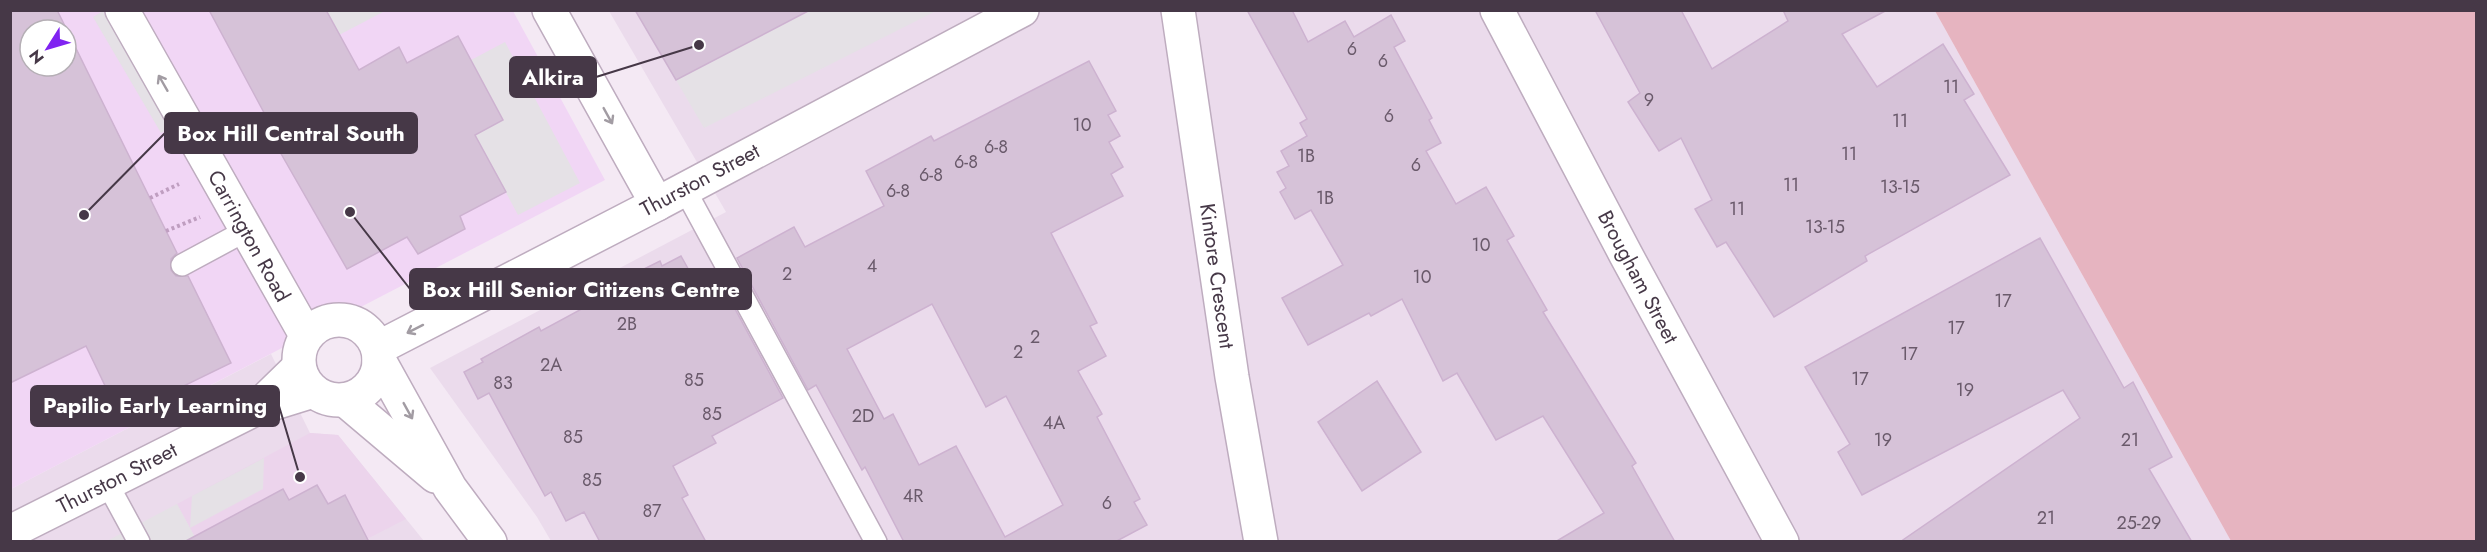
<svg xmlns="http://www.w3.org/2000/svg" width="2487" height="552" font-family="Jost,sans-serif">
	<rect width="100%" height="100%" fill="#f4e9f4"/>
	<g fill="#ebdbec">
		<path d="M 609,11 L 1935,11 L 2231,541 L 551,541 L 537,517 L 430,368 L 726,212 Z"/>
		<path d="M 271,354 L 310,433 L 338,435 L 424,541 L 11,542 L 11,489 Z"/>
	</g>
	<path fill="#f1d6f5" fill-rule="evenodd" d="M 11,11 L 513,11 L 605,180 L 11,489 ZM 30,30 L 66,30 L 66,66 L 30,66 Z"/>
	<path fill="#ecd4ec" d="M 310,433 L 338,435 L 406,519 L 363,541 L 197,541 L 177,504 Z"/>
	<path fill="#e6b4c0" d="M 1935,11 L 2476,11 L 2476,541 L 2231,541 Z"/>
	<g fill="#e5e1e6">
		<path d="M 103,11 L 171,128 L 161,133 L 93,17 Z"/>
		<path d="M 326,11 L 385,11 L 339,35 Z"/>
		<path d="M 810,11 L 936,11 L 704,128 L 676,80 Z"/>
		<path d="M 505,42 L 580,183 L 518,215 L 475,135 L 503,120 L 471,60 Z"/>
		<path d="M 264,458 L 263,489 L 190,528 L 192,496 Z"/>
		<path d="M 177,504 L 197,541 L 105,542 Z"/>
	</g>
	<g fill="#d6c2d8" stroke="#cdb2d0" stroke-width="1.5" fill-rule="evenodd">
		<path d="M 10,10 L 57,10 L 177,253 L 171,259 L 171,270 L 176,276 L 188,276 L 231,363 L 120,417 L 86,346 L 10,383 ZM 30,30 L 66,30 L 66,66 L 30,66 Z"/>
		<path d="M 209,10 L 326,10 L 359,70 L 399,47 L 407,63 L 458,36 L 503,120 L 475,135 L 506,192 L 460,216 L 465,229 L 418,254 L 407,237 L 347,269 L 264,124 L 269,122 Z"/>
		<path d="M 635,10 L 810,10 L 676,80 Z"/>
		<path d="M 1247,10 L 1292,10 L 1308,42 L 1345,21 L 1354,37 L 1391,15 L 1405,41 L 1394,47 L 1432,118 L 1429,120 L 1441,143 L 1426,151 L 1456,204 L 1486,187 L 1514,236 L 1507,240 L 1547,310 L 1543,312 L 1636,463 L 1632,466 L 1675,542 L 1555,542 L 1604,513 L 1543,416 L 1496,440 L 1457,373 L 1443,381 L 1402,299 L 1371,316 L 1369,313 L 1308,345 L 1282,298 L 1343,265 L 1311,210 L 1295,219 L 1280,192 L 1286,188 L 1277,172 L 1289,166 L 1281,151 L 1307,136 L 1300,123 L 1307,119 Z"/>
		<path d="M 1595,10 L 1681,10 L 1712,69 L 1788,21 L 1783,10 L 1887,10 L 1842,34 L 1877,87 L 1943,44 L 1974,94 L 1964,100 L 2010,175 L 1865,256 L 1867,261 L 1774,317 L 1726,242 L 1717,247 L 1695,209 L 1712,200 L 1681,138 L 1659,151 L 1628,102 L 1640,93 Z"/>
		<path d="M 1089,61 L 1116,111 L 1108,115 L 1120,136 L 1109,142 L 1123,167 L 1111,174 L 1123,196 L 1051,233 L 1097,323 L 1090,326 L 1106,356 L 1078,371 L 1102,414 L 1097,417 L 1140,499 L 1134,502 L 1147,525 L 1115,542 L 904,542 L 865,467 L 862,470 L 816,385 L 808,390 L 737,258 L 794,227 L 805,247 L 884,206 L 866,171 L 931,136 L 934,141 ZM 932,304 L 986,407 L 1006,396 L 1063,505 L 1005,537 L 956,446 L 919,465 L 893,414 L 884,419 L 847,349 Z"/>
		<path d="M 2040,238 L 2124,388 L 2133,382 L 2172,457 L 2149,469 L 2192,542 L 1900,542 L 2080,418 L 2063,390 L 1862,495 L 1838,452 L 1850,444 L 1805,367 Z"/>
		<path d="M 681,256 L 695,281 L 714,270 L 783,398 L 712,436 L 716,443 L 673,466 L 688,495 L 682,498 L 706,542 L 600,542 L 584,512 L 566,521 L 551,492 L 545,496 L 489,393 L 478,399 L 464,372 L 483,362 L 481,359 L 539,327 L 541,331 L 604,297 L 602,292 L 636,273 L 660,261 L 662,266 Z"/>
		<path d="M 1377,381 L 1421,452 L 1362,491 L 1318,422 Z"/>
		<path d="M 317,485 L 328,504 L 345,495 L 369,542 L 184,542 L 283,489 L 289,500 Z"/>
	</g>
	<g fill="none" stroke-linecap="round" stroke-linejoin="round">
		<defs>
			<g id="service">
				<path d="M 684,188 L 876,542"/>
				<path d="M 182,265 L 247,230"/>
				<path d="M 107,483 L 139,542"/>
			</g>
			<g id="minor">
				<path d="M 1178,10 L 1232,377 L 1261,542"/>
				<path d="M 1497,10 L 1626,255 L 1782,542"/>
				<path d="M 657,204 L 1022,10"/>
				<path d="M 259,406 L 299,367"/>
				<path d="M 10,532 L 255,409 L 313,391"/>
			</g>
			<g id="tertiary">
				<path d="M 122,10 L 306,335"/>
				<circle cx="339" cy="360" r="40"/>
				<path d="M 378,348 L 657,204 L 549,10"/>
				<path d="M 379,360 L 450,488 L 490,542"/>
				<path d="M 345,400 L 435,476"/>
			</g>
		</defs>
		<use href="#service" stroke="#beacbf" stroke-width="24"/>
		<use href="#minor" stroke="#beacbf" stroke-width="36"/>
		<use href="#tertiary" stroke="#beacbf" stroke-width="36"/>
		<g stroke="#bf9ec0" stroke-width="4" stroke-dasharray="3 3" stroke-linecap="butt">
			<path d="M 150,198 L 179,184"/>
			<path d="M 166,231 L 200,217"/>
		</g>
		<use href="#service" stroke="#fff" stroke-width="21"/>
		<use href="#minor" stroke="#fff" stroke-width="33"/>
		<use href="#tertiary" stroke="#fff" stroke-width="33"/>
	</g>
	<defs><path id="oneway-shaft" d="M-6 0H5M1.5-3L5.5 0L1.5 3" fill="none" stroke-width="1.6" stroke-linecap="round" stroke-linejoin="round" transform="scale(1.5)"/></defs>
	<g stroke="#a29ca3">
		<use href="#oneway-shaft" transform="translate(163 83) rotate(-120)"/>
		<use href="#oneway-shaft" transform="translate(608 116) rotate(61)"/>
		<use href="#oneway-shaft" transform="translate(415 329) rotate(153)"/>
		<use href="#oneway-shaft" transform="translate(408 411) rotate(61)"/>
	</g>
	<g text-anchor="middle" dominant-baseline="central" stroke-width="6" stroke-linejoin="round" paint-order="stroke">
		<g font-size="18" fill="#6a5a6b">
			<text x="1352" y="49">6</text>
			<text x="1383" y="61">6</text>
			<text x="1951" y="87">11</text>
			<text x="1649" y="100">9</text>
			<text x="1389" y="116">6</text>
			<text x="1900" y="121">11</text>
			<text x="1082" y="125">10</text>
			<text x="996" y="147">6-8</text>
			<text x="1849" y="154">11</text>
			<text x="1306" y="156">1B</text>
			<text x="966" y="162">6-8</text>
			<text x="1416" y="165">6</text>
			<text x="931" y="175">6-8</text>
			<text x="1791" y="185">11</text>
			<text x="1900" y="187">13-15</text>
			<text x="898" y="191">6-8</text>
			<text x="1325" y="198">1B</text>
			<text x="1737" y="209">11</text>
			<text x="1825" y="227">13-15</text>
			<text x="1481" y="245">10</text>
			<text x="872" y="266">4</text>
			<text x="787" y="274">2</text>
			<text x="1422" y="277">10</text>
			<text x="2003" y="301">17</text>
			<text x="627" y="324">2B</text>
			<text x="1956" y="328">17</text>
			<text x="1035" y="337">2</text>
			<text x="1018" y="352">2</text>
			<text x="1909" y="354">17</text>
			<text x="551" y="365">2A</text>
			<text x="1860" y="379">17</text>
			<text x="694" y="380">85</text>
			<text x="503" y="383">83</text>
			<text x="1965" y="390">19</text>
			<text x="712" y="414">85</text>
			<text x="863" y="416">2D</text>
			<text x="1054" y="423">4A</text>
			<text x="573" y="437">85</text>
			<text x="1883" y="440">19</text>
			<text x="2130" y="440">21</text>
			<text x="592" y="480">85</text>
			<text x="913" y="496">4R</text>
			<text x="1107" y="503">6</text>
			<text x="652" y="511">87</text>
			<text x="2046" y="518">21</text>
			<text x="2139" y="523">25-29</text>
		</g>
		<g font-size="21" fill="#463847" stroke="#fff">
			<text transform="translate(700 180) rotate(-28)">Thurston Street</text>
			<text transform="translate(249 236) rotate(61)">Carrington Road</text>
			<text transform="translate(1217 276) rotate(82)">Kintore Crescent</text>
			<text transform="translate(1638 277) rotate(62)">Brougham Street</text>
			<text transform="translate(117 478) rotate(-27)">Thurston Street</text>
		</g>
	</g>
	<path fill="none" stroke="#463847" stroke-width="2" d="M699 45L596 77M84 215L165 133M350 212L410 289M300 477L279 406"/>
	<g fill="#463847" stroke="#fff" stroke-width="2">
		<circle cx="699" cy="45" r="6"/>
		<circle cx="84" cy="215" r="6"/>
		<circle cx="350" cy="212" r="6"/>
		<circle cx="300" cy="477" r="6"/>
	</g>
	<g fill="#463847" stroke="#463847" stroke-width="2">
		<rect x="510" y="57" width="86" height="40" rx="6"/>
		<rect x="165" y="113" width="252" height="40" rx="6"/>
		<rect x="410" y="269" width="341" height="40" rx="6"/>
		<rect x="31" y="386" width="248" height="40" rx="6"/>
	</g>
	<g font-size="22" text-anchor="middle" font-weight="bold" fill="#fff">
		<text x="553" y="85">Alkira</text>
		<text x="291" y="141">Box Hill Central South</text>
		<text x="581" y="297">Box Hill Senior Citizens Centre</text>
		<text x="155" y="413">Papilio Early Learning</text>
	</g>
	<rect width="2487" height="552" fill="none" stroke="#463847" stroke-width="24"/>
	<g transform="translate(48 48) rotate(233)"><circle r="28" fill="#ffffff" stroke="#b5afb5" stroke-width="1.5"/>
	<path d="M0-4.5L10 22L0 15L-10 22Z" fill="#8023f1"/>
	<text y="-9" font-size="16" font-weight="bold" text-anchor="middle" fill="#463847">N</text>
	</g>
</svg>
